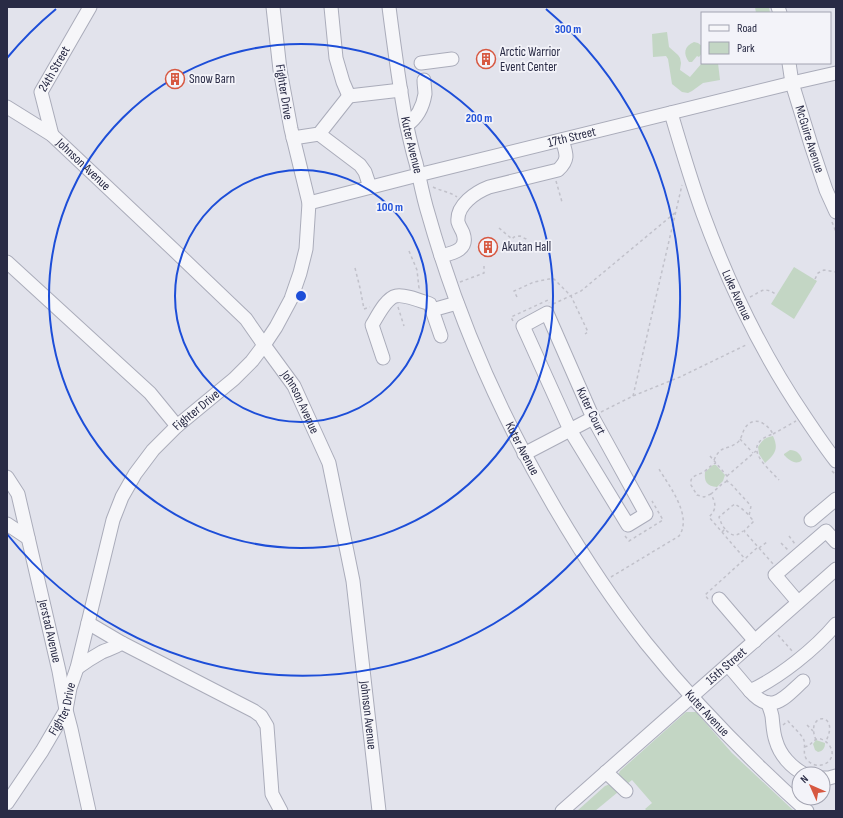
<svg xmlns="http://www.w3.org/2000/svg" width="843" height="818" font-family="'Sofia Sans Condensed',sans-serif">
	<rect width="100%" height="100%" fill="#e2e3ec"/>
	<g fill="#c3d6c4">
		<path d="M 755,7 L 769,7 L 770,13 L 756,13 Z"/>
		<path d="M 667,32 L 669,47 L 678,55 L 680,58 L 681,63 L 680,70 L 690,77 L 702,63 L 718,63 L 720,80 L 703,83 L 692,91 L 688,93 L 682,92 L 672,84 L 668,59 L 666,56 L 653,57 L 652,34 Z"/>
		<path d="M 694,42 L 698,43 L 702,46 L 702,53 L 699,57 L 697,56 L 692,62 L 689,62 C 683,54 684,46 694,42 Z"/>
		<path d="M 794,267 L 817,281 L 794,319 L 771,304 Z"/>
		<path d="M 773,436 C 779,449 775,454 765,463 L 759,454 L 758,447 C 762,440 766,437 773,436 Z"/>
		<path d="M 790,450 C 796,450 801,454 802,460 C 796,466 789,460 784,455 L 784,454 Z"/>
		<path d="M 713,465 L 716,465 L 725,475 L 723,481 L 717,487 C 707,486 704,482 705,472 Z"/>
		<path d="M 686,712 L 696,712 L 732,753 L 794,811 L 647,811 L 645,809 L 652,803 L 632,780 L 627,784 L 618,775 L 620,771 Z"/>
		<path d="M 816,740 L 825,743 C 825,748 823,751 818,752 L 815,750 L 813,744 Z"/>
		<path d="M 610,784 L 618,792 L 595,811 L 577,811 L 605,786 Z"/>
	</g>
	<g fill="none" stroke-linecap="round" stroke-linejoin="round">
		<defs>
			<g id="minor">
				<path d="M 331,7 L 336,58 L 343,82 L 349,96 L 401,90"/>
				<path id="s1" d="M 389,7 C 394,46 399,84 406,122 C 409,136 412,150 416,163 C 420,180 423,197 428,213 C 457,316 500,415 555,508 C 582,554 612,600 646,643 C 695,704 749,759 807,811"/>
				<path d="M 778,7 L 780,13"/>
				<path d="M 421,63 L 452,59"/>
				<path id="s2" d="M 789,63 L 792,83 L 812,148 L 826,190 L 836,212"/>
				<path id="s3" d="M 7,107 L 52,135 L 176,252 L 246,319 L 264,345 L 294,386 L 329,463 L 353,581 L 379,811"/>
				<path id="s4" d="M 671,113 C 681,147 691,181 703,214 C 729,285 762,354 805,417 C 815,432 825,447 836,461"/>
				<path d="M 407,125 C 417,118 423,106 425,94 C 425,90 424,85 424,80"/>
				<path d="M 319,134 L 360,165 L 365,172 L 370,187"/>
				<path id="s5" d="M 52,135 L 41,92 L 90,7"/>
				<path d="M 293,138 L 319,134 L 349,96"/>
				<path id="s6" d="M 309,203 L 418,175 L 792,83 L 836,73"/>
				<path d="M 441,256 C 453,253 469,250 463,233 C 462,230 459,226 458,222 C 456,205 476,192 489,187 L 558,170 C 570,159 566,153 562,140"/>
				<path d="M 7,262 L 150,393 L 177,426"/>
				<path d="M 547,313 L 593,418 L 646,514 L 628,525 L 570,430 L 523,326 Z"/>
				<path d="M 441,336 L 432,310 L 457,303"/>
				<path d="M 383,358 L 372,325 C 377,317 386,298 396,296 C 404,294 421,301 430,304 L 432,310"/>
				<path d="M 524,454 L 593,418"/>
				<path id="s7" d="M 7,477 L 18,494 L 59,671 L 66,710 L 71,729 L 89,811"/>
				<path d="M 811,520 L 836,499"/>
				<path d="M 7,524 L 28,538"/>
				<path d="M 719,599 L 755,641"/>
				<path d="M 798,602 L 775,575 L 826,531 L 836,542"/>
				<path d="M 88,623 L 122,643 L 254,711 L 261,716 L 267,726 L 272,794 L 281,811"/>
				<path d="M 728,665 L 750,691 C 780,677 815,649 836,624"/>
				<path d="M 77,668 C 85,662 93,657 102,652 C 109,649 114,648 122,643"/>
				<path d="M 750,691 C 772,716 785,697 803,681"/>
				<path d="M 768,703 C 769,707 771,711 772,716 C 773,724 773,733 776,741 C 780,755 791,767 804,774"/>
				<path d="M 606,772 L 626,791"/>
				<path d="M 823,778 L 829,778 L 836,776"/>
				<path id="s8" d="M 7,803 L 42,751 L 66,710 L 70,688 L 77,668 L 113,520 L 122,497 L 135,474 L 153,450 L 177,426 L 234,379 L 252,361 L 264,345 L 276,327 L 291,299 L 300,273 L 306,249 L 309,203 L 291,129 L 280,70 L 273,7"/>
				<path id="s9" d="M 562,811 L 836,569"/>
			</g>
		</defs>
		<use href="#minor" stroke="#aaacba" stroke-width="15"/>
		<g stroke="#c1c1ca" stroke-width="1.5" stroke-dasharray="3 3" stroke-linecap="butt">
			<path d="M 556,181 L 562,202"/>
			<path d="M 433,187 C 441,191 450,192 457,197"/>
			<path d="M 832,222 L 836,232"/>
			<path d="M 499,228 L 512,239 L 514,237 L 520,236 L 526,239 L 528,245 L 526,251"/>
			<path d="M 409,251 L 417,270 L 419,288 L 418,288"/>
			<path d="M 355,268 L 360,288 L 364,309 L 370,307"/>
			<path d="M 815,279 L 818,273 L 824,270 L 836,272"/>
			<path d="M 460,282 L 484,273 L 484,266"/>
			<path d="M 517,297 L 514,291 L 534,282 L 549,279 L 554,279 L 571,296 L 588,332 L 585,334"/>
			<path d="M 750,297 C 762,291 764,286 777,295"/>
			<path d="M 553,304 L 581,291 L 676,212"/>
			<path d="M 398,307 L 404,326"/>
			<path d="M 513,321 L 511,317 L 548,300 L 549,303"/>
			<path d="M 633,396 L 682,185"/>
			<path d="M 601,412 L 633,396 L 680,377 L 748,344"/>
			<path d="M 773,434 L 796,421"/>
			<path d="M 740,439 L 753,453"/>
			<path d="M 710,456 L 727,476 L 727,481 L 732,485 L 751,506 L 749,516 L 754,521 L 744,531 L 758,547"/>
			<path d="M 714,460 C 721,444 727,451 738,442 C 742,438 742,433 745,428 C 754,415 767,423 773,434 C 740,445 765,465 779,480"/>
			<path d="M 832,471 L 836,475"/>
			<path d="M 727,476 L 756,451"/>
			<path d="M 727,481 L 722,484 L 711,494 C 716,504 717,509 709,517 L 745,559"/>
			<path d="M 711,494 L 704,497 L 697,495 L 691,485 L 691,480 C 694,474 700,475 705,471 C 709,468 711,465 716,463"/>
			<path d="M 725,529 L 722,525 L 719,517 L 732,506 L 735,504 L 741,508 L 749,515"/>
			<path d="M 722,532 L 725,529 C 731,536 736,537 743,531"/>
			<path d="M 625,536 L 629,541 L 663,520 L 652,501"/>
			<path d="M 789,536 L 795,544"/>
			<path d="M 781,543 L 788,550"/>
			<path d="M 759,548 L 767,542"/>
			<path d="M 611,577 L 679,536 C 693,516 669,486 659,469"/>
			<path d="M 708,599 L 705,595 L 758,547 L 773,564"/>
			<path d="M 778,635 L 793,652"/>
			<path d="M 783,725 L 788,721 C 793,727 799,732 803,738 C 807,745 801,754 808,761 C 823,774 843,755 825,741 C 823,740 820,738 817,739 C 812,741 811,746 804,747"/>
			<path d="M 807,725 L 813,731"/>
			<path d="M 816,740 C 804,712 841,711 826,741"/>
		</g>
		<use href="#minor" stroke="#f6f6f9" stroke-width="13"/>
	</g>
	<g fill="none" stroke="#1d4ed8" stroke-width="2">
		<circle cx="301" cy="296" r="126"/>
		<circle cx="301" cy="296" r="252"/>
		<path d="M7 58A378 378 0 0 1 56 9M546 9A378 378 0 1 1 7 534"/>
	</g>
	<defs>
		<symbol id="building-ring" viewBox="-11 -11 22 22"><circle r="9.5" fill="#f3f3f9" stroke="#d75841" stroke-width="1.5"/><path d="M-4-6H4V6H1V3H-1V6H-4ZM-2.5-4.3h1.7v1.8h-1.7ZM.8-4.3h1.7v1.8H.8ZM-2.5-1h1.7V.8h-1.7ZM.8-1h1.7V.8H.8Z" fill="#d75841"/></symbol>
	</defs>
	<g fill-rule="evenodd">
		<use href="#building-ring" x="475" y="48" width="22" height="22"/>
		<use href="#building-ring" x="164" y="68" width="22" height="22"/>
		<use href="#building-ring" x="477" y="236" width="22" height="22"/>
	</g>
	<g text-anchor="middle" dominant-baseline="central" stroke-width="3.5" stroke-linejoin="round" paint-order="stroke">
		<g font-size="13" fill="#292b45" stroke="#f3f3f9" text-anchor="start">
			<text x="500" y="52">Arctic Warrior<tspan x="500" dy="15">Event Center</tspan></text>
			<text x="189" y="79">Snow Barn</text>
			<text x="502" y="247">Akutan Hall</text>
		</g>
		<g font-size="13" fill="#292b45" stroke="#f3f3f9">
			<text stroke="none"><textPath href="#s5" startOffset="71">24th Street</textPath></text>
			<text transform="translate(284 92) rotate(81)">Fighter Drive</text>
			<text stroke="none"><textPath href="#s6" startOffset="271">17th Street</textPath></text>
			<text stroke="none"><textPath href="#s2" startOffset="79">McGuire Avenue</textPath></text>
			<text stroke="none"><textPath href="#s1" startOffset="140">Kuter Avenue</textPath></text>
			<text stroke="none"><textPath href="#s3" startOffset="96">Johnson Avenue</textPath></text>
			<text stroke="none"><textPath href="#s4" startOffset="194">Luke Avenue</textPath></text>
			<text stroke="none"><textPath href="#s3" startOffset="420">Johnson Avenue</textPath></text>
			<text stroke="none"><textPath href="#s8" startOffset="446">Fighter Drive</textPath></text>
			<text transform="translate(591 411) rotate(64)">Kuter Court</text>
			<text stroke="none"><textPath href="#s1" startOffset="464">Kuter Avenue</textPath></text>
			<text stroke="none"><textPath href="#s7" startOffset="161">Jerstad Avenue</textPath></text>
			<text stroke="none"><textPath href="#s9" startOffset="219">15th Street</textPath></text>
			<text stroke="none"><textPath href="#s8" startOffset="110">Fighter Drive</textPath></text>
			<text stroke="none"><textPath href="#s1" startOffset="788">Kuter Avenue</textPath></text>
			<text stroke="none"><textPath href="#s3" startOffset="743">Johnson Avenue</textPath></text>
		</g>
	</g>
	<circle cx="301" cy="296" r="6" fill="#1d4ed8" stroke="#f3f3f9" stroke-width="2"/>
	<g font-size="12" text-anchor="middle" font-weight="bold" fill="#1d4ed8" stroke="#f3f3f9" stroke-width="3.5" stroke-linejoin="round" paint-order="stroke">
		<text x="568" y="33">300 m</text>
		<text x="479" y="122">200 m</text>
		<text x="390" y="211">100 m</text>
	</g>
	<rect width="843" height="818" fill="none" stroke="#292b45" stroke-width="16"/>
	<rect x="701" y="12" width="130" height="52" fill="#f3f3f9" stroke="#a2a3b1"/>
	<rect x="709" y="25" width="20" height="6" fill="#f6f6f9" stroke="#a2a3b1"/>
	<text x="737" y="32" font-size="12" fill="#292b45">Road</text>
	<rect x="709" y="42" width="20" height="12" fill="#c3d6c4" stroke="#a2a3b1"/>
	<text x="737" y="52" font-size="12" fill="#292b45">Park</text>
	<g transform="translate(811 786) rotate(315)"><circle r="19" fill="#f3f3f9" stroke="#a2a3b1"/>
	<path d="M0-3L7 15L0 10L-7 15Z" fill="#d75841"/>
	<text y="-6" font-size="11" font-weight="bold" text-anchor="middle" fill="#292b45">N</text>
	</g>
</svg>
